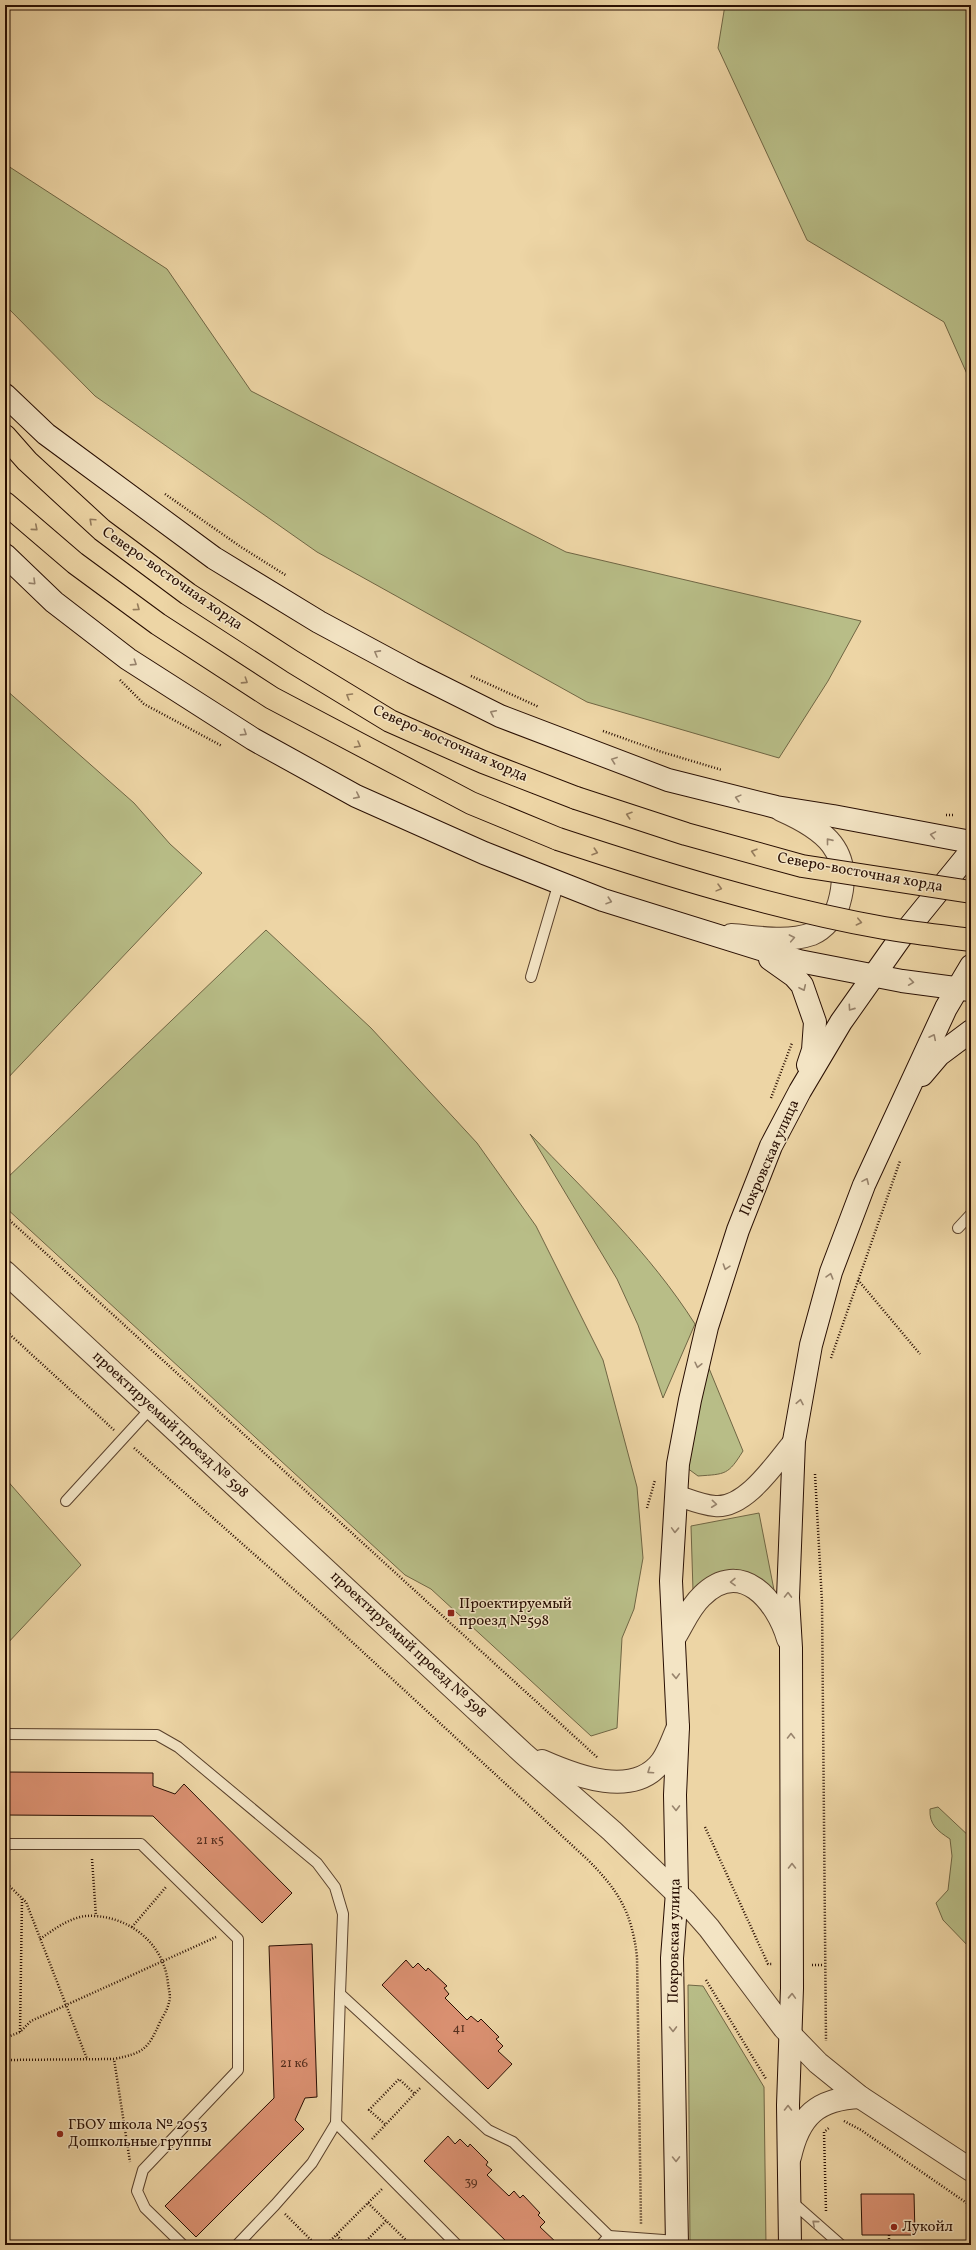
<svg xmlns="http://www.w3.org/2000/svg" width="976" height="2250" font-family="Vollkorn,serif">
	<rect width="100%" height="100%" fill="#edd5a5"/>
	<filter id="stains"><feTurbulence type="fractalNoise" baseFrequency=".005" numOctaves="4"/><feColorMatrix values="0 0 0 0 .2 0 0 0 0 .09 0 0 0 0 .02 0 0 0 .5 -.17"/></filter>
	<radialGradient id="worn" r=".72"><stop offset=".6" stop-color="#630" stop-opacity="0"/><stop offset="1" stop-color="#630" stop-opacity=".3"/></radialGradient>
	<g fill="#b8bd87" stroke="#706644">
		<path d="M 725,5 L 971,5 L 971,383 L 944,322 L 807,240 L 718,48 Z"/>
		<path d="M 5,164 L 167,269 L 251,391 L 566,552 L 861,621 L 828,681 L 779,758 L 587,702 L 317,552 L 95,396 L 5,305 Z"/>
		<path d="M 5,689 L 134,803 L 170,844 L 202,873 L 5,1081 Z"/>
		<path d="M 266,930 L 371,1028 L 477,1143 L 536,1226 L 603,1360 L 637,1487 L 643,1558 L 634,1609 L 622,1638 L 617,1728 L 591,1736 L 431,1589 L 405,1575 L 5,1207 L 5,1180 Z"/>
		<path d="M 530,1134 C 588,1194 650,1253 695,1324 L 663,1398 L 638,1325 L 617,1279 Z"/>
		<path d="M 706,1361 L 743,1451 C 728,1475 726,1474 698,1476 L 683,1465 Z"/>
		<path d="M 5,1478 L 81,1565 L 5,1646 Z"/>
		<path d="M 759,1513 L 774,1590 C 738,1562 728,1564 693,1591 L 691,1526 Z"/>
		<path d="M 938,1807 L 971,1838 L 971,1949 L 943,1920 L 936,1903 L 948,1890 L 952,1856 L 950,1839 C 938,1831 929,1825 930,1809 Z"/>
		<path d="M 688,1985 L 703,1986 L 764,2087 L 766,2245 L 690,2245 Z"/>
	</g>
	<g fill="#db9172" stroke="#280e02">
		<path d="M 5,1772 L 153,1773 L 153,1786 L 175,1794 L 184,1784 L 292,1893 L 262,1923 L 153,1816 L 5,1815 Z"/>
		<path d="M 312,1944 L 317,2097 L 305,2098 L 295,2120 L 304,2129 L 196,2237 L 165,2206 L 274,2098 L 269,1946 Z"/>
		<path d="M 406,1960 L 413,1968 L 418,1963 L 426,1971 L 428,1968 L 447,1986 L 444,1988 L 449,1994 L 445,1998 L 467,2020 L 471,2016 L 478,2022 L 481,2019 L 499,2037 L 496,2039 L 503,2046 L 498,2051 L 512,2064 L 488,2089 L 382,1985 Z"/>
		<path d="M 448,2136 L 455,2144 L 460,2139 L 468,2147 L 470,2144 L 488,2162 L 486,2165 L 492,2170 L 487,2175 L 509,2196 L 514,2191 L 520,2198 L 523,2195 L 540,2213 L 538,2215 L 545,2222 L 540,2227 L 559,2245 L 510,2245 L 424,2161 Z"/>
		<path d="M 861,2194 L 914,2194 L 915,2235 L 862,2235 Z"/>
	</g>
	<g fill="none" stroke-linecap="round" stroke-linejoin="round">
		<defs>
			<g id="service">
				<path d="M 531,977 L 559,882"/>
				<path d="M 958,1228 L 971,1214"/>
				<path d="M 66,1501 L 151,1408"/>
				<path d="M 5,1734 L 157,1735 L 178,1747 L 317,1863 L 335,1887 L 343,1914 L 340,1994 L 488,2130 L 513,2142 L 609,2236"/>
				<path d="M 5,1847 L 8,1844 L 141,1844 L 238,1939 L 238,2070 L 143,2170 L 137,2191 L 145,2208 L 183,2245"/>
				<path d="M 336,2123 L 457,2245"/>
				<path d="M 790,2200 L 841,2245"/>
				<path d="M 237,2245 L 275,2205 L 312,2163 L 336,2123 L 340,1994"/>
				<path d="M 601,2245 L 609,2236 L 677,2241"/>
			</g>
			<path id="minor" d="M 676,1495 C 688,1499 702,1505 715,1506 C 746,1509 776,1462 794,1441"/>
			<g id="tertiary">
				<path d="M 731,935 C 758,937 786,943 812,934 C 824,929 836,915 839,903 C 854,851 824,829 781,810"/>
				<path d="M 5,1272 L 524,1754 L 612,1831 L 686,1902 L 709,1928 L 784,2028 L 818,2063 L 860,2097 L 971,2170"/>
				<path d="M 675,1637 C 683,1624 690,1607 702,1596 C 741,1557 777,1601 788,1639"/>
				<path d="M 542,1761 C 576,1776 634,1799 662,1761 C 669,1751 673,1738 678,1727"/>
				<path d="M 790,2157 C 799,2116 817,2099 860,2097"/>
			</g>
			<g id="secondary">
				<path d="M 5,395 L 46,434 L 214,558 L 319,622 L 412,672 L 500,716 L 668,780 L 776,807 L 833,816 L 971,842"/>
				<path d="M 5,555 L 54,602 L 128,659 L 253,739 L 356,796 L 484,853 L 603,900 L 799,961 L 902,981 L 970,990"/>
				<path d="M 770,959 L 794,976 L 802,985 L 815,1022 L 813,1050 L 808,1065"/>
				<path d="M 922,1075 L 939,1055 L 971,1031"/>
				<path d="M 677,2245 L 672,1958 L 677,1892 L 675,1795 L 678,1727 L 671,1581 L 678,1464 L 690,1400 L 707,1327 L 738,1230 L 771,1146 L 800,1091 L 841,1022 L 901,937 L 971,851"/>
				<path d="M 790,2245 L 788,2105 L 792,1988 L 791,1648 L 788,1598 L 794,1441 L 811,1345 L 831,1272 L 864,1185 L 946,1008 L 971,966"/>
			</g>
			<g id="trunk">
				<path d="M 5,436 L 27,461 L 102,530 L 188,594 L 293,662 L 390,721 L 483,762 L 576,798"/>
				<path d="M 5,503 L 75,563 L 158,624 L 272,698 L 471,803 L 558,839"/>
			</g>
		</defs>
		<use href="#service" stroke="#59402b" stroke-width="12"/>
		<use href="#minor" stroke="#59402b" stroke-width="22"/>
		<use href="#tertiary" stroke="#59402b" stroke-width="24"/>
		<use href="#secondary" stroke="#280e02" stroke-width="24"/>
		<use href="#trunk" stroke="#280e02" stroke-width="24"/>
		<g stroke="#280e02" stroke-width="2.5" stroke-dasharray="1 2" stroke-linecap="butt">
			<path d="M 165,494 L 241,547 L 287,576"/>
			<path d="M 471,676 L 539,707"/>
			<path d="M 120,680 L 144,704 L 222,746"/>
			<path d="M 603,731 L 662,752 L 722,770"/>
			<path d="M 946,815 L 954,815"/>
			<path d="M 771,1098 L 792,1043"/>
			<path d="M 5,1216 L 598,1758"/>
			<path d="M 858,1280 L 920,1354"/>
			<path d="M 5,1330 L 114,1430"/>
			<path d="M 831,1358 L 900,1161"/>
			<path d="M 134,1448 L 324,1616 L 588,1860 C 619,1891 632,1913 637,1957 L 641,2224"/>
			<path d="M 815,1474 L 822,1602 L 826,2041"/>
			<path d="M 647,1508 L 655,1480"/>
			<path d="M 705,1827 L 768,1964 L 773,1964"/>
			<path d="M 92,1859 L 96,1916"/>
			<path d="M 5,1882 L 26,1902 L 87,2059"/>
			<path d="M 132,1927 L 166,1887"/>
			<path d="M 40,1939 C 53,1930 65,1921 80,1917 C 88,1915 97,1916 104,1917 C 138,1923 165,1949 168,1984 C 169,1990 171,1997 169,2002 C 168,2009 163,2016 160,2022 C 148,2049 144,2053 114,2059"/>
			<path d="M 812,1965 L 824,1965"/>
			<path d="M 706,1980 L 766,2079"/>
			<path d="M 20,2032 L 22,1899"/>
			<path d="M 5,2038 L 20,2032 L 31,2021 L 216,1937"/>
			<path d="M 5,2060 L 114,2059 L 130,2162"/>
			<path d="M 844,2121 L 861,2130 L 971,2206"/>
			<path d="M 385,2124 L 369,2110 L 399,2079 L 415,2094"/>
			<path d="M 372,2139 L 421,2087"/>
			<path d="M 368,2203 L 411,2245"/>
			<path d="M 826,2211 L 824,2132 L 830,2127"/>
			<path d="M 285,2214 L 316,2245"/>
			<path d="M 337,2235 L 345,2245"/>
			<path d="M 889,2235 L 889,2245"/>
			<path d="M 326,2245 L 382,2189"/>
			<path d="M 362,2245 L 386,2221"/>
		</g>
		<use href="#service" stroke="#f3e4c4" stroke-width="10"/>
		<use href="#minor" stroke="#f3e4c4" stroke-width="20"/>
		<use href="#tertiary" stroke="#f3e4c4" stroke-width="22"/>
		<use href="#secondary" stroke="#f3e4c4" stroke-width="22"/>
		<use href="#trunk" stroke="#edd5a5" stroke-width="22"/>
		<defs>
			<g id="trunk-bridge">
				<path d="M 576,798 L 686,834 L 802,866 L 971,892"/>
				<path d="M 558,839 C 664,874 773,908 884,928 C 913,933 942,936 971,940"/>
			</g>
		</defs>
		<use href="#trunk-bridge" stroke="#280e02" stroke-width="24" stroke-linecap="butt"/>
		<use href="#trunk-bridge" stroke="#edd5a5" stroke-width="22"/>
	</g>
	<defs><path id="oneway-chevron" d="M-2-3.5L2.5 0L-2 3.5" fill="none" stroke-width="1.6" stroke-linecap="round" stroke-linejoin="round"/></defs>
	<g stroke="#947b5c">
		<use href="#oneway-chevron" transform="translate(92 521) rotate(-137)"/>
		<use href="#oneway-chevron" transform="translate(35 528) rotate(41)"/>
		<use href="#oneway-chevron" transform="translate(137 608) rotate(37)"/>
		<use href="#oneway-chevron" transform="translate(245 681) rotate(33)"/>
		<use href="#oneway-chevron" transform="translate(349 696) rotate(-149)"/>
		<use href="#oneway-chevron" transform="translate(358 745) rotate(29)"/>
		<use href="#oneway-chevron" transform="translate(629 815) rotate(-162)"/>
		<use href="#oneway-chevron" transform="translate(595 852) rotate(18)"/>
		<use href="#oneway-chevron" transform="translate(754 852) rotate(-164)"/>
		<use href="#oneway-chevron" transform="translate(719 888) rotate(15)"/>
		<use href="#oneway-chevron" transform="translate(859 922) rotate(13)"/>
	</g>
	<g stroke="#98846d">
		<use href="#oneway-chevron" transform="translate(33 582) rotate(44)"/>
		<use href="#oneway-chevron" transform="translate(377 653) rotate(-151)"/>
		<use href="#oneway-chevron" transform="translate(134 663) rotate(33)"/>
		<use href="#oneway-chevron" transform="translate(493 713) rotate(-154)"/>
		<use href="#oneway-chevron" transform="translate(244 733) rotate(33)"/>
		<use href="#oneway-chevron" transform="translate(614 760) rotate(-160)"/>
		<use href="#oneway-chevron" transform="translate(357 796) rotate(26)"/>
		<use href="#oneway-chevron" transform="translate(738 798) rotate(-165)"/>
		<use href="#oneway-chevron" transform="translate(933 835) rotate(-170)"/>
		<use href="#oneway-chevron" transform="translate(829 841) rotate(-129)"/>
		<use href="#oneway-chevron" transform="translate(609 901) rotate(18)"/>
		<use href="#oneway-chevron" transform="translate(792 938) rotate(-11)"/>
		<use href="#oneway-chevron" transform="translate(911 982) rotate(8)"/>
		<use href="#oneway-chevron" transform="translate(803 988) rotate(65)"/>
		<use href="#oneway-chevron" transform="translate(851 1008) rotate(125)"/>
		<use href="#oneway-chevron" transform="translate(933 1037) rotate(-64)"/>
		<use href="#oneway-chevron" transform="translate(866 1181) rotate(-66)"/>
		<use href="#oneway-chevron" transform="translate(726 1267) rotate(108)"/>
		<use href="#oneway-chevron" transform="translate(830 1276) rotate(-74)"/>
		<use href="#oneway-chevron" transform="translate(698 1365) rotate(103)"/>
		<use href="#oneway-chevron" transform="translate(800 1402) rotate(-79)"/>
		<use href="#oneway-chevron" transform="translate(714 1504) rotate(6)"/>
		<use href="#oneway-chevron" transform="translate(675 1530) rotate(92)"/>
		<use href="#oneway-chevron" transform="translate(733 1582) rotate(179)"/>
		<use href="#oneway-chevron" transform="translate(788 1595) rotate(-89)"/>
		<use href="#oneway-chevron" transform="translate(676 1676) rotate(88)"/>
		<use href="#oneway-chevron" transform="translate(791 1736) rotate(-90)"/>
		<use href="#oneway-chevron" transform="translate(650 1771) rotate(146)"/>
		<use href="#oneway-chevron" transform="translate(676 1808) rotate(89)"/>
		<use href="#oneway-chevron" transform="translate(792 1866) rotate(-90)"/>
		<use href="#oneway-chevron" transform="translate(792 1996) rotate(-88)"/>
		<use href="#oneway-chevron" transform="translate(673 2029) rotate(89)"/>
		<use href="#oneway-chevron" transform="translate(788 2108) rotate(-90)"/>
		<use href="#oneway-chevron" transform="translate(676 2159) rotate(89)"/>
		<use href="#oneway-chevron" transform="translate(815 2223) rotate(-139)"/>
	</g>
	<g fill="#8f2418" stroke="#f3e4c4" stroke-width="1.5">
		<rect x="447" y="1609" width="8" height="8" rx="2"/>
		<circle cx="60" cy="2134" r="4"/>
		<circle cx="894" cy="2227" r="4"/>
	</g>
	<g text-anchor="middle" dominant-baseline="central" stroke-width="3" stroke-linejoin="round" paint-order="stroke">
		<g font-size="13" fill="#552f1e">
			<text x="210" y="1841">21 к5</text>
			<text x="459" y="2029">41</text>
			<text x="294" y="2064">21 к6</text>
			<text x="471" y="2183">39</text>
		</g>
		<g font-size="15" fill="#280e02" stroke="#f3e4c4">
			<text transform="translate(172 579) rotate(35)">Северо-восточная хорда</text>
			<text transform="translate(450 744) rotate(24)">Северо-восточная хорда</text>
			<text transform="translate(860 873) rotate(10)">Северо-восточная хорда</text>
			<text transform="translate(770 1158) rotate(-66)">Покровская улица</text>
			<text transform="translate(170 1425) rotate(43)">проектируемый проезд № 598</text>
			<text transform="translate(408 1645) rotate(43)">проектируемый проезд № 598</text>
			<text transform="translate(675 1941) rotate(-89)">Покровская улица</text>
		</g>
		<g font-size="15" fill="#280e02" stroke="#f3e4c4" text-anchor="start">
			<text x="459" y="1604">Проектируемый<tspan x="459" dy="17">проезд №598</tspan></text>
			<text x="68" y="2125">ГБОУ школа № 2053<tspan x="68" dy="17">Дошкольные группы</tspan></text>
			<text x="902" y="2227">Лукойл</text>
		</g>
	</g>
	<rect width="976" height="2250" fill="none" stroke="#edd5a5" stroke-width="20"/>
	<rect x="6" y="6" width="964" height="2238" fill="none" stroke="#280e02" stroke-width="2"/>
	<rect x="10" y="10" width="956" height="2230" fill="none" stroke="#280e02"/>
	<rect width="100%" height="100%" filter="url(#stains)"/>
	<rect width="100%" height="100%" fill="url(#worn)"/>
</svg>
